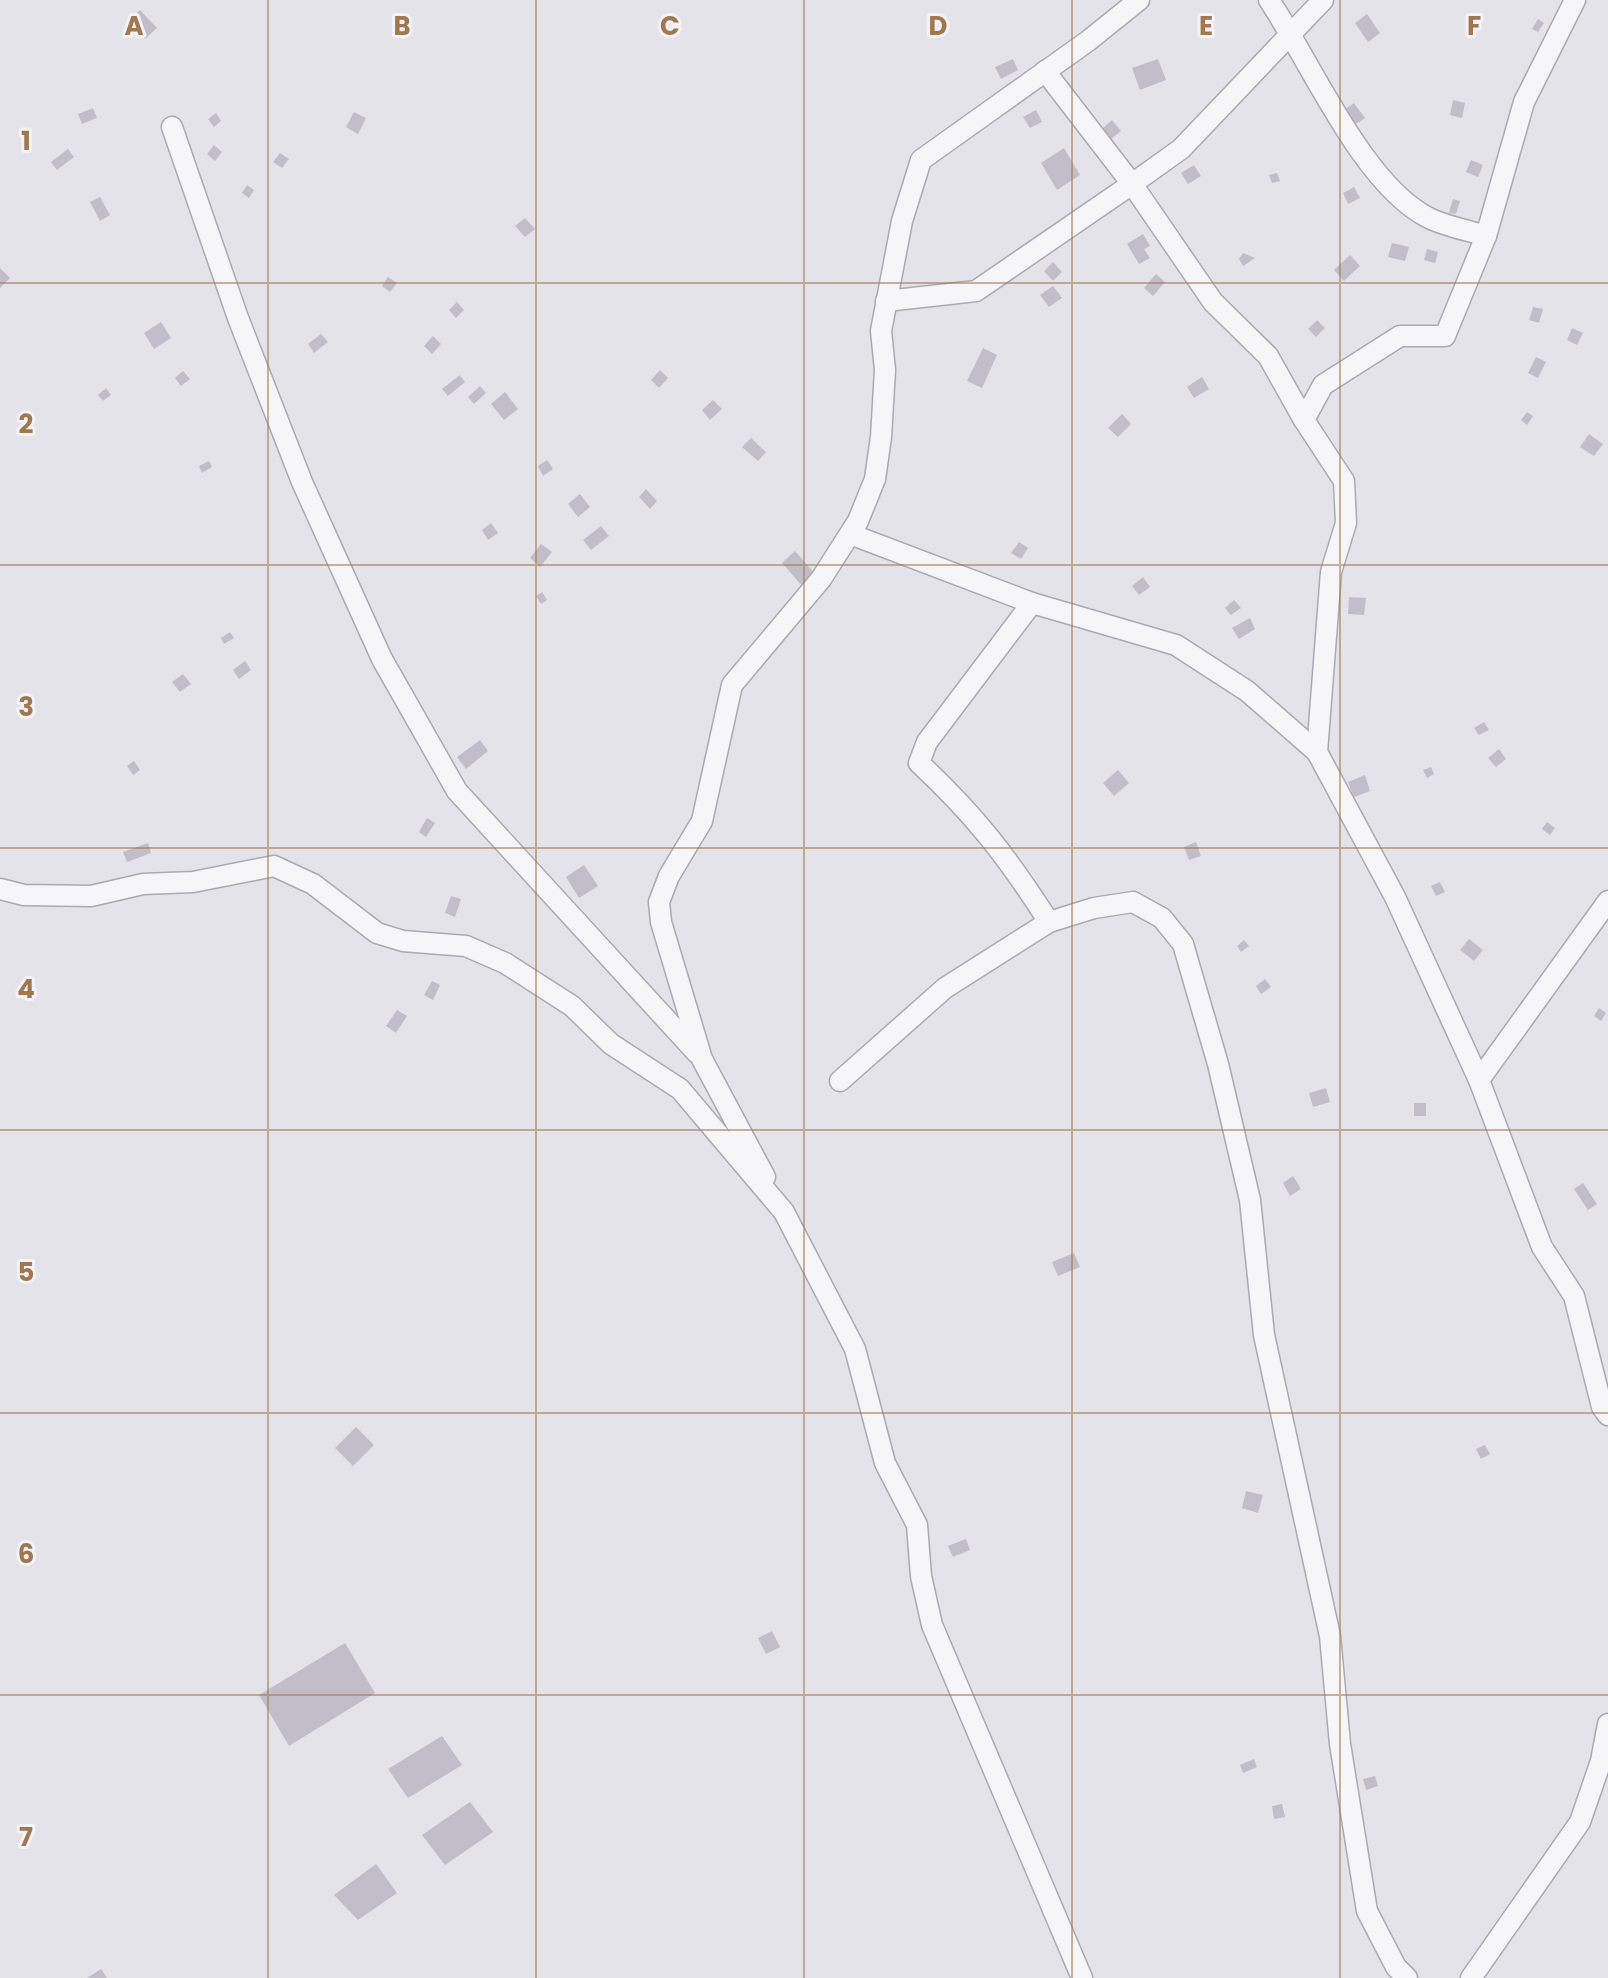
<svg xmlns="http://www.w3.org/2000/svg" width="1608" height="1978" font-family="Poppins,sans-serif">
	<rect width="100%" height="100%" fill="#e5e3ea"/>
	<g fill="#c1bdc9">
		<path d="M 140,10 L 157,28 L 145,39 L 128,21 Z"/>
		<path d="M 1367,14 L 1380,33 L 1368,42 L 1355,23 Z"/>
		<path d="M 1538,19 L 1544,23 L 1538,32 L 1532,29 Z"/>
		<path d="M 1013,59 L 1018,70 L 1001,79 L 995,67 Z"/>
		<path d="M 1158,59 L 1166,80 L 1140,90 L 1132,68 Z"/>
		<path d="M 1453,100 L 1465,103 L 1462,118 L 1450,115 Z"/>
		<path d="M 1354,103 L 1365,118 L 1355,125 L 1344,110 Z"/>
		<path d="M 93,108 L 97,118 L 82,124 L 78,114 Z"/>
		<path d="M 1036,110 L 1042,122 L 1030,128 L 1023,117 Z"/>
		<path d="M 354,112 L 366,118 L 358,134 L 346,127 Z"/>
		<path d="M 216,113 L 221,121 L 214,127 L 208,119 Z"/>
		<path d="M 1112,120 L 1121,131 L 1111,139 L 1103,128 Z"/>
		<path d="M 214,145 L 222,152 L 215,161 L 207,154 Z"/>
		<path d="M 1064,148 L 1080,175 L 1057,190 L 1041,163 Z"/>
		<path d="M 68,149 L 74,157 L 57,170 L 51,162 Z"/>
		<path d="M 280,153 L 289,159 L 282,168 L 273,162 Z"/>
		<path d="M 1471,160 L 1483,165 L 1478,177 L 1466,172 Z"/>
		<path d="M 1194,165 L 1201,176 L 1188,184 L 1181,173 Z"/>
		<path d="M 1277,173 L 1280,181 L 1272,183 L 1269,175 Z"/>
		<path d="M 247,185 L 254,190 L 249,198 L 242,193 Z"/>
		<path d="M 1354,187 L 1360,198 L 1348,204 L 1343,193 Z"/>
		<path d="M 100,197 L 110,215 L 100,221 L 90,202 Z"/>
		<path d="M 1453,199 L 1460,201 L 1456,214 L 1449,213 Z"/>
		<path d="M 525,218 L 535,229 L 525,237 L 515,226 Z"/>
		<path d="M 1143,234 L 1150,246 L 1144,249 L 1150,258 L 1139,264 L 1127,244 Z"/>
		<path d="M 1392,243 L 1409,247 L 1405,261 L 1388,257 Z"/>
		<path d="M 1427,249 L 1438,252 L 1435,263 L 1424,260 Z"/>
		<path d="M 1243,253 L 1255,258 L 1243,266 L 1239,259 Z"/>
		<path d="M 1350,255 L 1360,266 L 1344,281 L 1334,270 Z"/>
		<path d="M 1053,262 L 1062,272 L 1053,281 L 1044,271 Z"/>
		<path d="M 0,268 L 10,278 L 0,288 Z"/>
		<path d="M 1156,274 L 1165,282 L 1153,296 L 1144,288 Z"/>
		<path d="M 388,277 L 397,283 L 390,292 L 382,286 Z"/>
		<path d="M 1053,286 L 1062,298 L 1049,307 L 1040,295 Z"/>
		<path d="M 457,302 L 464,310 L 456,318 L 449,310 Z"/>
		<path d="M 1533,307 L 1543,309 L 1539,323 L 1529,320 Z"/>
		<path d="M 1317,320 L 1325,328 L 1316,337 L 1308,329 Z"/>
		<path d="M 161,322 L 171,338 L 154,349 L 144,333 Z"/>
		<path d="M 1572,328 L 1583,333 L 1577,345 L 1567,340 Z"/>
		<path d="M 321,334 L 328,342 L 314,353 L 308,344 Z"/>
		<path d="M 433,336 L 441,344 L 432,354 L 424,346 Z"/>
		<path d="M 983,348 L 997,355 L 982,388 L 967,381 Z"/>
		<path d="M 1536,357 L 1546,362 L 1538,378 L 1528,373 Z"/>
		<path d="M 660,370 L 668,378 L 659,388 L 651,380 Z"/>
		<path d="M 183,371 L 190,379 L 181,386 L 175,378 Z"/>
		<path d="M 460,375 L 465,382 L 448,396 L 442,389 Z"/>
		<path d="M 1202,377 L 1209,389 L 1194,398 L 1187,387 Z"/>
		<path d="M 480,386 L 486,393 L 474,404 L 468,397 Z"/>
		<path d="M 106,388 L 111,395 L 103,401 L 98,395 Z"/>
		<path d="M 505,392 L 518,409 L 504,420 L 491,404 Z"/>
		<path d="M 713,400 L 722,409 L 710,420 L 702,410 Z"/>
		<path d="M 1527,412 L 1533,416 L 1527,425 L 1521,420 Z"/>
		<path d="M 1122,414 L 1131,424 L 1118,437 L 1108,428 Z"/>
		<path d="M 1589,434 L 1603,444 L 1594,456 L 1580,447 Z"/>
		<path d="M 751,438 L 766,452 L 758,461 L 742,447 Z"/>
		<path d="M 547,460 L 553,469 L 543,476 L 538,466 Z"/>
		<path d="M 209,461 L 212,467 L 202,473 L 199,466 Z"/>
		<path d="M 646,489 L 657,501 L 650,509 L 639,497 Z"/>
		<path d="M 580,494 L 590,507 L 578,517 L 568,504 Z"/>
		<path d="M 491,523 L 498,533 L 488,540 L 482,530 Z"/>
		<path d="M 601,526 L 609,536 L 591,550 L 583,540 Z"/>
		<path d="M 1019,542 L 1028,548 L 1021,559 L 1011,553 Z"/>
		<path d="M 541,544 L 552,552 L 540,567 L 530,558 Z"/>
		<path d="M 795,551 L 817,576 L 804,588 L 782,563 Z"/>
		<path d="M 1143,577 L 1150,587 L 1139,595 L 1132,586 Z"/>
		<path d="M 542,592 L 547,600 L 541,604 L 536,596 Z"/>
		<path d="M 1349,597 L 1366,598 L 1364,615 L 1348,614 Z"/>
		<path d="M 1234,600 L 1241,608 L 1231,615 L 1225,608 Z"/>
		<path d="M 1250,618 L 1255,629 L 1239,639 L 1232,628 Z"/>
		<path d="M 230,632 L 234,638 L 224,644 L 221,638 Z"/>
		<path d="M 245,661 L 251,670 L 239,679 L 233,670 Z"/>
		<path d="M 183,674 L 191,684 L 180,692 L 172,682 Z"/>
		<path d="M 1484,722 L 1489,730 L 1479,735 L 1474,728 Z"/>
		<path d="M 480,740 L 488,751 L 466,769 L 457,757 Z"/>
		<path d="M 1499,749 L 1506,759 L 1496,767 L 1488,758 Z"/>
		<path d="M 134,761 L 140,770 L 133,775 L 127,766 Z"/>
		<path d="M 1431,767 L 1434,774 L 1427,778 L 1423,770 Z"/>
		<path d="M 1118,770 L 1129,783 L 1114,796 L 1103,783 Z"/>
		<path d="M 1365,775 L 1370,791 L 1354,797 L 1348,782 Z"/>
		<path d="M 427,818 L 435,823 L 426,837 L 419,832 Z"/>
		<path d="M 1547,822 L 1555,828 L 1550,835 L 1542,829 Z"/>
		<path d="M 1196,842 L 1201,856 L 1189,860 L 1184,847 Z"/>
		<path d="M 148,843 L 151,853 L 127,862 L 123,852 Z"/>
		<path d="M 584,865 L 598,886 L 579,898 L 566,877 Z"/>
		<path d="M 1440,882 L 1445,892 L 1436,896 L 1431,886 Z"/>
		<path d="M 451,896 L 461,899 L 455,917 L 445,913 Z"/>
		<path d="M 1469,939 L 1483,950 L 1474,961 L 1460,950 Z"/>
		<path d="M 1244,940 L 1249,946 L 1241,952 L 1237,946 Z"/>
		<path d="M 1265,979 L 1271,987 L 1261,994 L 1256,986 Z"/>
		<path d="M 432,981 L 440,985 L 433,1000 L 424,995 Z"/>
		<path d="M 1599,1008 L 1606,1013 L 1601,1021 L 1594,1016 Z"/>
		<path d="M 397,1010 L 407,1016 L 396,1033 L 386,1026 Z"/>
		<path d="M 1326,1088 L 1330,1102 L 1313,1107 L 1309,1093 Z"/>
		<rect x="1414" y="1103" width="12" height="13"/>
		<path d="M 1293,1176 L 1301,1189 L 1290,1196 L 1283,1183 Z"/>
		<path d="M 1583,1183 L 1597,1204 L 1588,1210 L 1574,1189 Z"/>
		<path d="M 1074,1253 L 1080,1267 L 1058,1276 L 1052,1262 Z"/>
		<path d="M 356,1427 L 374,1445 L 353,1466 L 335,1448 Z"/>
		<path d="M 1485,1445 L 1490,1454 L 1481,1459 L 1476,1449 Z"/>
		<path d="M 1246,1491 L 1263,1495 L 1258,1513 L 1242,1508 Z"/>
		<path d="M 966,1539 L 970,1550 L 953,1557 L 948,1546 Z"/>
		<path d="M 772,1631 L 780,1647 L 766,1654 L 758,1638 Z"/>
		<path d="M 345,1643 L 375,1693 L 289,1746 L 259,1695 Z"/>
		<path d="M 442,1736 L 462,1765 L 408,1798 L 388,1769 Z"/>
		<path d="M 1254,1759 L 1257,1767 L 1243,1773 L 1240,1765 Z"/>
		<path d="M 1375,1776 L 1378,1786 L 1366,1790 L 1363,1779 Z"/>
		<path d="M 470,1802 L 493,1832 L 445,1865 L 422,1835 Z"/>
		<path d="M 1282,1804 L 1285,1817 L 1274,1819 L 1272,1806 Z"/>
		<path d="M 376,1864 L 397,1893 L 358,1920 L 334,1895 Z"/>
		<path d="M 101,1969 L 107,1978 L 87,1978 Z"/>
	</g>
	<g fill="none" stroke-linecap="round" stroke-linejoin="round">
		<defs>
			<g id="street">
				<path d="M 1269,0 C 1310,61 1362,183 1427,217 C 1444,226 1467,230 1486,236"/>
				<path d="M 1045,71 L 1132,184 L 1213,302 L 1268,356 L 1304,420 L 1344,481 L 1346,523 L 1331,572 L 1317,752 L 1395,897 L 1479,1080 L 1542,1247 L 1574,1296 L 1602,1407 L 1608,1415"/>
				<path d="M 172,127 L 238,318 L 302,482 L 382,659 L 457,791 L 697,1053"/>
				<path d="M 886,301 L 976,291 L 1132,184 L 1181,149 L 1323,0"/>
				<path d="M 1304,420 L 1323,385 L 1400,336 L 1445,336 L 1486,236 L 1524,102 L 1575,0"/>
				<path d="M 850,534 L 1032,603 L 1176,645 L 1247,691 L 1317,752"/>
				<path d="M 1032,603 L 927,742 L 919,763 C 975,815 1008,858 1049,922"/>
				<path d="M 0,889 L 24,895 L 91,896 L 143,884 L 193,882 L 274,866 L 313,884 L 377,933 L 403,941 L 466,946 L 505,963 L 572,1006 L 611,1044 L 680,1089 L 784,1212 L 855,1349 L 885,1463 L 917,1525 L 921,1576 L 932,1625 L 1082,1978"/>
				<path d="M 1479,1080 L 1608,901"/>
				<path d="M 840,1081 L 945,988 L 1049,922 L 1094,908 L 1133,902 L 1162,918 L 1183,944 L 1218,1064 L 1250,1200 L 1264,1335 L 1330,1636 L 1340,1744 L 1367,1911 L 1396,1967 L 1407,1978"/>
				<path d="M 765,1177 L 702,1059 L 661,922 L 659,902 L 669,876 L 702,821 L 732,685 L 821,579 L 858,521 L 875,479 L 881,437 L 885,370 L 881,331 L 902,221 L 921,160 L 1088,41 L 1139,0"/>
				<path d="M 1471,1978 L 1580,1822 L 1601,1761 L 1608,1724"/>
			</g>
		</defs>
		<use href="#street" stroke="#aca8b4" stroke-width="23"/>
		<use href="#street" stroke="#f6f5f8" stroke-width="20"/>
	</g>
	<path fill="none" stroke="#a0774e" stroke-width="2" stroke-opacity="0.55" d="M 268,0 L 268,1978M 536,0 L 536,1978M 804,0 L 804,1978M 1072,0 L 1072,1978M 1340,0 L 1340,1978M 0,283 L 1608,283M 0,565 L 1608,565M 0,848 L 1608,848M 0,1130 L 1608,1130M 0,1413 L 1608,1413M 0,1695 L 1608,1695"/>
	<g font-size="26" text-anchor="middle" font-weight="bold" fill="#a0774e" stroke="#f3f2f7" stroke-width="6" stroke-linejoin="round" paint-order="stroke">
		<text x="134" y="35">A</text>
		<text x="402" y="35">B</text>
		<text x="670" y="35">C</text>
		<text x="938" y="35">D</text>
		<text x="1206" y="35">E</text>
		<text x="1474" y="35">F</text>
		<text x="26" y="150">1</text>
		<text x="26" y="433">2</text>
		<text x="26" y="716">3</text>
		<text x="26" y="998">4</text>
		<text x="26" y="1281">5</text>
		<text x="26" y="1563">6</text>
		<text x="26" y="1846">7</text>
	</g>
</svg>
